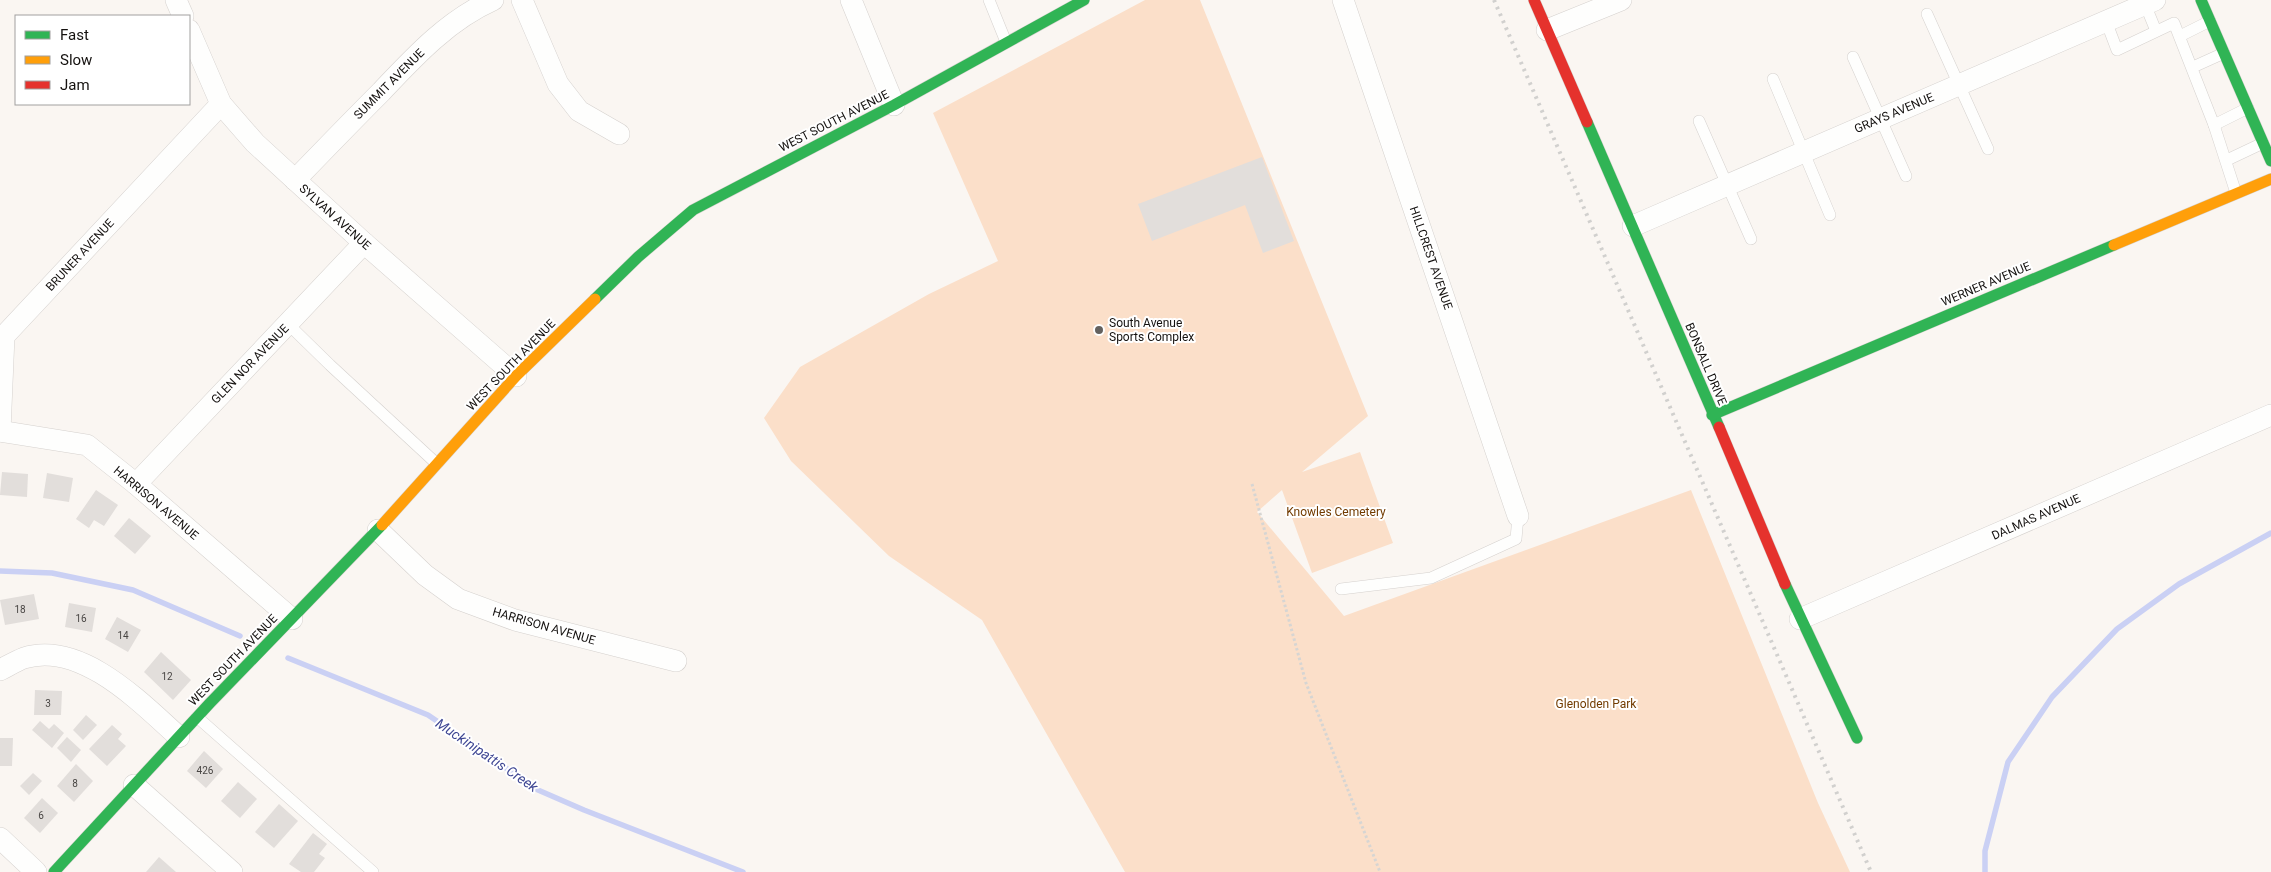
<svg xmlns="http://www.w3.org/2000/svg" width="2271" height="872" font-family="Roboto,sans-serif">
	<rect width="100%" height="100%" fill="#faf6f2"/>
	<path fill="#fbdfc9" d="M 1145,0 L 1200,0 L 1368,416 L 1302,472 L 1360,452 L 1393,543 L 1312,573 L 1282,490 L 1257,512 L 1344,616 L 1691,490 L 1818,803 L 1850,872 L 1125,872 L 982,620 L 889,556 L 791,461 L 764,418 L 800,367 L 929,294 L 998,261 L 933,113 Z"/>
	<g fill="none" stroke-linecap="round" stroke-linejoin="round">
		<g stroke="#cad0f4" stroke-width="5.5">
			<path d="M 0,571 L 52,573 L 133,590 L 240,636"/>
			<path d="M 288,658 L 428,715 L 538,790 L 584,810 L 743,872"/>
			<path d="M 1985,872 L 1985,851 L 2008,762 L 2052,697 L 2117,629 L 2179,584 L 2271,533"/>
		</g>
	</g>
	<g fill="#e2dedb">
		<path d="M 1262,157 L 1294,241 L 1263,253 L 1245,205 L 1152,241 L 1138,204 Z"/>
		<path d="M 2,472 L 28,474 L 27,497 L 0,495 Z"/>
		<path d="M 47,473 L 73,478 L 69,502 L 43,498 Z"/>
		<path d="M 96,490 L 118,505 L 104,526 L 94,520 L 89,528 L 76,519 Z"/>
		<path d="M 129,518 L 151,536 L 135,554 L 114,536 Z"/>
		<path d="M 34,594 L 39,619 L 5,625 L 0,600 Z"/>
		<path d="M 69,603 L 96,608 L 92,632 L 65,627 Z"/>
		<path d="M 117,617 L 141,630 L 128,652 L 105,639 Z"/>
		<path d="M 161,652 L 191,680 L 173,700 L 144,672 Z"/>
		<path d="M 35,690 L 62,691 L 61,715 L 34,715 Z"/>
		<path d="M 86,715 L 97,725 L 83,740 L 73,730 Z"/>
		<path d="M 40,721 L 49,729 L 54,724 L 64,733 L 52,748 L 32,730 Z"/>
		<path d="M 112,725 L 122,734 L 118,739 L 126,746 L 107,766 L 89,749 Z"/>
		<path d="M 67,737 L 81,750 L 71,762 L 57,748 Z"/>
		<path d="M 0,738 L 13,738 L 12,766 L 0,766 Z"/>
		<path d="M 204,751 L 223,769 L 206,788 L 187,771 Z"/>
		<path d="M 76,764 L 93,781 L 74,802 L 57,786 Z"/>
		<path d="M 33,773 L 42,781 L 29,795 L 20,786 Z"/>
		<path d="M 238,782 L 257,799 L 240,818 L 221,801 Z"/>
		<path d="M 42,798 L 58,813 L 40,833 L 24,818 Z"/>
		<path d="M 279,804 L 298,821 L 274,848 L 255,832 Z"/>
		<path d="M 313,833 L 327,844 L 319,854 L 325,858 L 314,872 L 301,872 L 289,864 Z"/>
		<path d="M 159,857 L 176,872 L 146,872 Z"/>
	</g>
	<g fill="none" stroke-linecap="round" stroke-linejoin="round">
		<defs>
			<g id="lane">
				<path d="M 989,0 L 1006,42"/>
				<path d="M 2145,4 L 2156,31"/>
				<path d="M 1927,14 L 1988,149"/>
				<path d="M 2106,21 L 2117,50 L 2174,23 L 2214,125 L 2236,193"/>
				<path d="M 2180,36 L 2210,21"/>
				<path d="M 1853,57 L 1906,176"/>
				<path d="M 2193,67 L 2224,53"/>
				<path d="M 1773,79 L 1830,215"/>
				<path d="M 1699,121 L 1751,239"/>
				<path d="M 2214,125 L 2248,108"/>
				<path d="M 2227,160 L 2263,143"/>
				<path d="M 288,324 L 330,365 L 437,464"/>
				<path d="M 1341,589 L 1431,578 L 1516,539 L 1518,516"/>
				<path d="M 197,717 L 373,872"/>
			</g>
			<g id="street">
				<path d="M 176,0 L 183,16"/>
				<path d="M 522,0 L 558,84 L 579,111 L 619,134"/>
				<path d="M 851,0 L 894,105"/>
				<path d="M 1343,0 L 1518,516"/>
				<path d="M 189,30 L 221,104 L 255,143 L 364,243 L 516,376"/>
				<path d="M 1547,30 L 1621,0"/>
				<path d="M 295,180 C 323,151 352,121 381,92 C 414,57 448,20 493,0"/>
				<path d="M 1633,226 L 2155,0"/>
				<path d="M 0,431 L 4,336 L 221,104"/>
				<path d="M 0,431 L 87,445 L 136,484 L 292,619"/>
				<path d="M 136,484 L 364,243"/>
				<path d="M 378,530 L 425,575 L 458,599 L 515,620 L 676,661"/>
				<path d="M 1800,619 L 2271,415"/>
				<path d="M 0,670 C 8,666 16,661 24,658 C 81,640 141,703 179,737"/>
				<path d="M 134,785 L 232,872"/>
				<path d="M 0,838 L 36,872"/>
			</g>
			<g id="fast">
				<path d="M 2201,0 L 2271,161"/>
				<path d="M 1587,122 L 1719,427"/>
				<path d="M 595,299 L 638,257 L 693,210 L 894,105 L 1084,0"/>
				<path d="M 1712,415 L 2114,245"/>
				<path d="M 1785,584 L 1857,738"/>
				<path d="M 54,872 L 210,703 L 382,525"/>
			</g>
			<g id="slow">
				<path d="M 2114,245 L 2271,179"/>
				<path d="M 382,525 L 516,376 L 595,299"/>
			</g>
			<g id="jam">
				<path d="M 1534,0 L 1587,122"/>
				<path d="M 1719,427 L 1785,584"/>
			</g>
		</defs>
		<use href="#lane" stroke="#d5d1ce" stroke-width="12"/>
		<use href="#street" stroke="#d5d1ce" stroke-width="22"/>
		<use href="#fast" stroke="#d5d1ce" stroke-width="12"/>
		<use href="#slow" stroke="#d5d1ce" stroke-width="12"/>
		<use href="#jam" stroke="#d5d1ce" stroke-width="12"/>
		<path stroke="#d6d5d3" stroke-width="3" stroke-dasharray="2.5 2.5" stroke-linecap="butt" d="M 1252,484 L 1306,683 L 1380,872"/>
		<use href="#lane" stroke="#fefefd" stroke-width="11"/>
		<use href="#street" stroke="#fefefd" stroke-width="21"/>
		<use href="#fast" stroke="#30b455" stroke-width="11"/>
		<use href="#slow" stroke="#ff9f0a" stroke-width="11"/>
		<use href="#jam" stroke="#e5322d" stroke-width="11"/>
		<path stroke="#d1d0ce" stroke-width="4" stroke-dasharray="2.5 5" stroke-linecap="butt" d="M 1494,0 L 1871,872"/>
	</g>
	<circle fill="#64615e" stroke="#fff" stroke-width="2" cx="1099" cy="330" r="5"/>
	<g text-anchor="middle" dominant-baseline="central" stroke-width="4" stroke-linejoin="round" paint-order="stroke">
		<g font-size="10" fill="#484543">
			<text x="20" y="609">18</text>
			<text x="81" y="618">16</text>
			<text x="123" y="635">14</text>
			<text x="167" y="676">12</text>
			<text x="48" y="703">3</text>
			<text x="205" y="770">426</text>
			<text x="75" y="783">8</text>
			<text x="41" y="815">6</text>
		</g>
		<g font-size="12" fill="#14110f" stroke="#fff">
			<text transform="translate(389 84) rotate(-45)">SUMMIT AVENUE</text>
			<text transform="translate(1894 113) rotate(-23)">GRAYS AVENUE</text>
			<text transform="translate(834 121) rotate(-27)">WEST SOUTH AVENUE</text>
			<text transform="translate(335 217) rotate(42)">SYLVAN AVENUE</text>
			<text transform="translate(80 255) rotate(-47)">BRUNER AVENUE</text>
			<text transform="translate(1431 258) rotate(71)">HILLCREST AVENUE</text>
			<text transform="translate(1986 284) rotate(-23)">WERNER AVENUE</text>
			<text transform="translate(250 364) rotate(-46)">GLEN NOR AVENUE</text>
			<text transform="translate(1706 364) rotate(67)">BONSALL DRIVE</text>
			<text transform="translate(511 365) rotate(-46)">WEST SOUTH AVENUE</text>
			<text transform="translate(156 503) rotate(40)">HARRISON AVENUE</text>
			<text transform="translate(2036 517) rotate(-24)">DALMAS AVENUE</text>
			<text transform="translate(544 626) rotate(16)">HARRISON AVENUE</text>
			<text transform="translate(233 660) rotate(-46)">WEST SOUTH AVENUE</text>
		</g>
		<g font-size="12" fill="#14110f" stroke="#fff" text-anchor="start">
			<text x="1109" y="323">South Avenue<tspan x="1109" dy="14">Sports Complex</tspan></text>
		</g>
		<g font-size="12" fill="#723b00" stroke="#fff">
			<text x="1336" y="512">Knowles Cemetery</text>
			<text x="1596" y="704">Glenolden Park</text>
		</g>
		<g font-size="14" font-style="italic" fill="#3f4794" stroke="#fff">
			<text transform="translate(487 755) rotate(34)">Muckinipattis Creek</text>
		</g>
	</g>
	<rect x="15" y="15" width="175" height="90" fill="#ffffff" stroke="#a1a09f"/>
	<rect x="25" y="31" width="25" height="8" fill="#30b455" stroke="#a1a09f"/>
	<text x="60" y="40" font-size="15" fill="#14110f">Fast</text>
	<rect x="25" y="56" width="25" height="8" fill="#ff9f0a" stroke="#a1a09f"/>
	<text x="60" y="65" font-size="15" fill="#14110f">Slow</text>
	<rect x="25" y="81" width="25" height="8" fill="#e5322d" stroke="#a1a09f"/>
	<text x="60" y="90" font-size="15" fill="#14110f">Jam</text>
</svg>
